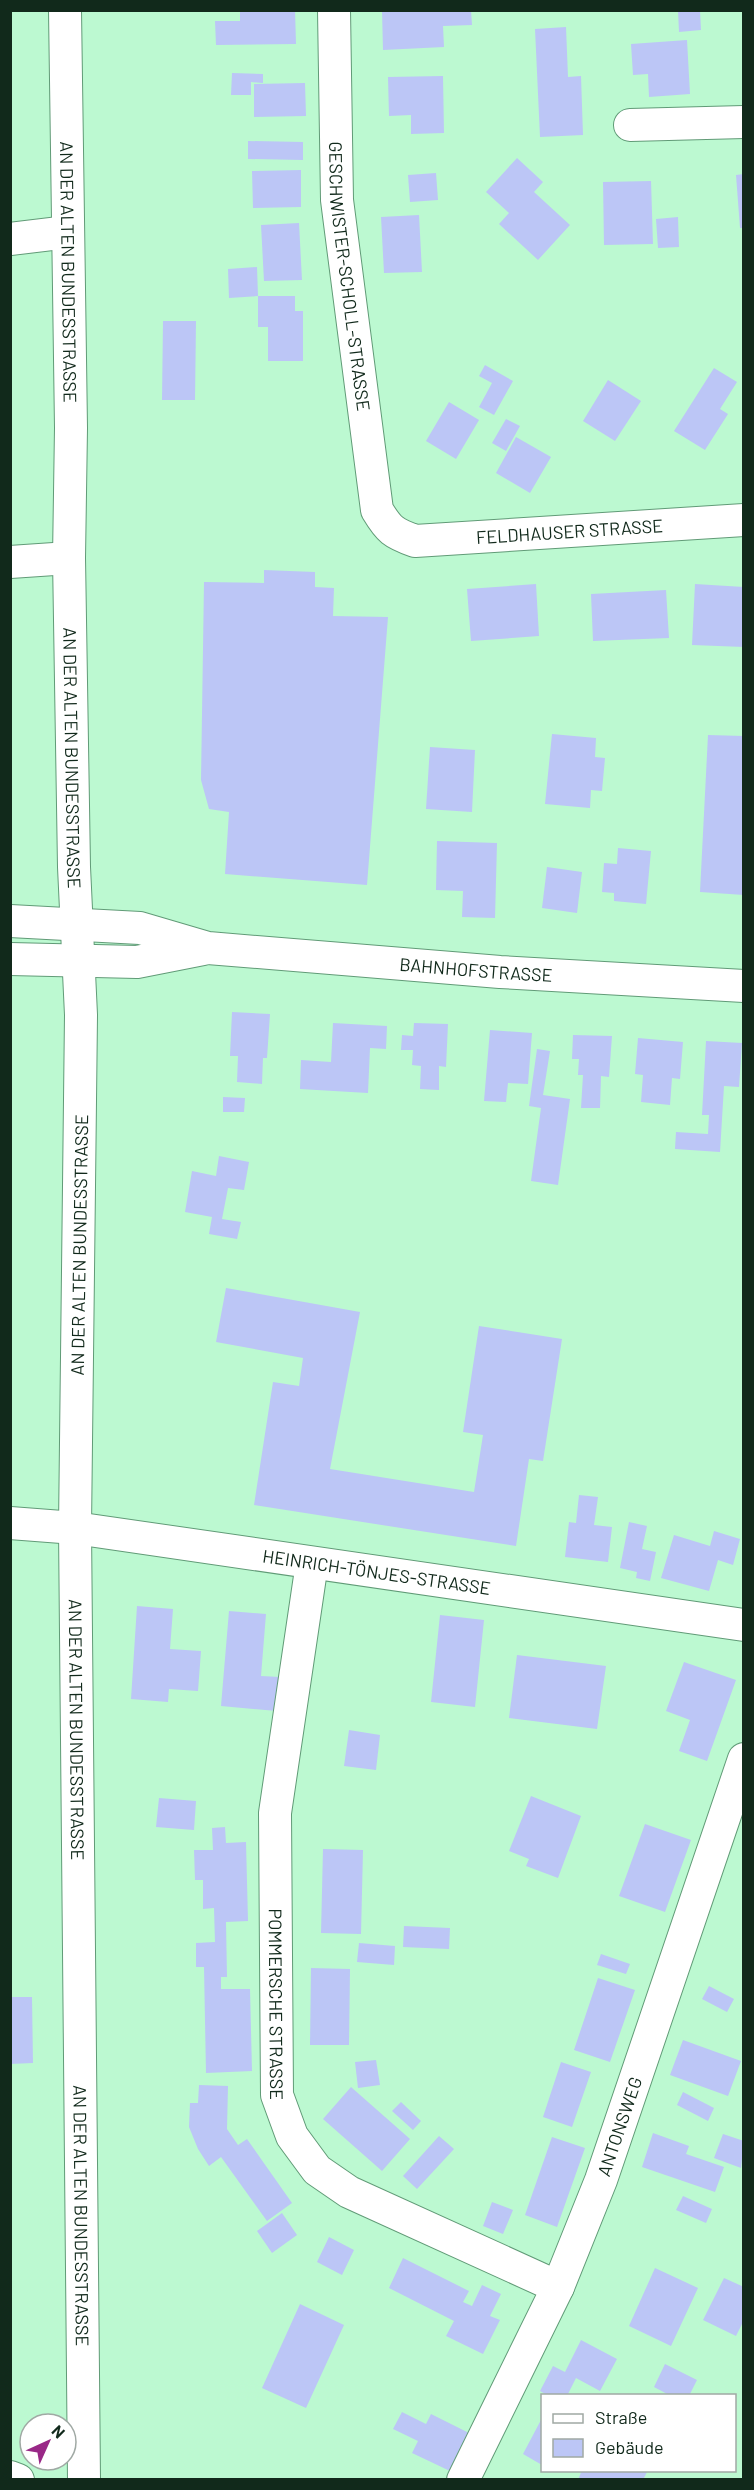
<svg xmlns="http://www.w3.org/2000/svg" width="754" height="2490" font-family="Barlow,sans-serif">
	<rect width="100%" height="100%" fill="#bcf9d1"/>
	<g fill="#bcc6f6">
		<path d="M 240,10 L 295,10 L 296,44 L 216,45 L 215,21 L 240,21 Z"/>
		<path d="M 382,10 L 471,10 L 472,25 L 443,26 L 444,47 L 383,50 Z"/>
		<path d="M 678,10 L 700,10 L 701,30 L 679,32 Z"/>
		<path d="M 566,27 L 568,77 L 581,76 L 583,135 L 540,137 L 535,29 Z"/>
		<path d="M 687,40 L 690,94 L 649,97 L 648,74 L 633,75 L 631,44 Z"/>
		<path d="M 232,73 L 263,74 L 263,83 L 251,82 L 251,95 L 231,95 Z"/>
		<path d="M 443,76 L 444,133 L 411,134 L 411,115 L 389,116 L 388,77 Z"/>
		<path d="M 305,83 L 306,116 L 254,117 L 254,84 Z"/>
		<path d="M 248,141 L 303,142 L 303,160 L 248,159 Z"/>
		<path d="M 517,158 L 543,182 L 534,192 L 570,225 L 538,260 L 499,224 L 509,213 L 486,192 Z"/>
		<path d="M 301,170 L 301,207 L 253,208 L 252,171 Z"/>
		<path d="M 436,173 L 438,200 L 410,202 L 408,175 Z"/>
		<path d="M 744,174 L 744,228 L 740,228 L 736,175 Z"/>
		<path d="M 651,181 L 653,244 L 604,245 L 603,182 Z"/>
		<path d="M 419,215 L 422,272 L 384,273 L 381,217 Z"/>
		<path d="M 678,217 L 679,247 L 658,248 L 656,219 Z"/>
		<path d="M 299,223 L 302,280 L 264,281 L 261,225 Z"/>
		<path d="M 257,267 L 258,296 L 229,298 L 228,269 Z"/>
		<path d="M 258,296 L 295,296 L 295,311 L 303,311 L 303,361 L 268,361 L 268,327 L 258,327 Z"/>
		<path d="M 163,321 L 196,321 L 195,400 L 162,400 Z"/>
		<path d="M 485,365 L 513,381 L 494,415 L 479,407 L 492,383 L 479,376 Z"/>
		<path d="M 714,368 L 737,382 L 720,409 L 728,414 L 705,450 L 674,431 Z"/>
		<path d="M 608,380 L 641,401 L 615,441 L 583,421 Z"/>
		<path d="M 449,402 L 479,420 L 456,459 L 426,441 Z"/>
		<path d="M 506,419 L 520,426 L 506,451 L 492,443 Z"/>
		<path d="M 516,437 L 551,457 L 530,493 L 496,473 Z"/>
		<path d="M 264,570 L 315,572 L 315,587 L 334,588 L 333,616 L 388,617 L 367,885 L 225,874 L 229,812 L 209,809 L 201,780 L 204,582 L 264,583 Z"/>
		<path d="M 536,584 L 539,636 L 471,641 L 467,589 Z"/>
		<path d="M 695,584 L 744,587 L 744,647 L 692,645 Z"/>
		<path d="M 666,590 L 669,638 L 593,641 L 591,594 Z"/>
		<path d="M 552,734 L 596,738 L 595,757 L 605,758 L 602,791 L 591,790 L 590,808 L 545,804 Z"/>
		<path d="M 708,735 L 744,736 L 744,895 L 700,892 Z"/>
		<path d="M 430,747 L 475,750 L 472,812 L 426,809 Z"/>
		<path d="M 437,841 L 497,843 L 495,918 L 462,917 L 463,891 L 436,890 Z"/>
		<path d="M 618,848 L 651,851 L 646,904 L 614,901 L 614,893 L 602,892 L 604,863 L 617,864 Z"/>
		<path d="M 547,867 L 582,872 L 577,913 L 542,908 Z"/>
		<path d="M 232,1012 L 270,1014 L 267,1058 L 263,1058 L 262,1084 L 237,1082 L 238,1056 L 230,1056 Z"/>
		<path d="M 333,1023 L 387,1026 L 386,1049 L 370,1048 L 368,1093 L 300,1089 L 301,1060 L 331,1062 Z"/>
		<path d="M 414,1023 L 448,1024 L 446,1067 L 439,1066 L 439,1090 L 420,1089 L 421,1066 L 412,1065 L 413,1050 L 401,1050 L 402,1035 L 413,1036 Z"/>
		<path d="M 490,1030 L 532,1033 L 528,1084 L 508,1083 L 506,1102 L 484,1101 Z"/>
		<path d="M 573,1035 L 612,1036 L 609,1077 L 601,1076 L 600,1108 L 581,1108 L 583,1075 L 578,1075 L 579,1059 L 572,1059 Z"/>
		<path d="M 638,1038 L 683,1042 L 680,1079 L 672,1078 L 670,1105 L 641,1102 L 643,1075 L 635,1074 Z"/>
		<path d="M 706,1041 L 742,1043 L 739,1087 L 724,1086 L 720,1152 L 675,1149 L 676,1132 L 708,1134 L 709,1115 L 702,1115 Z"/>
		<path d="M 537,1049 L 550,1051 L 543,1095 L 570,1099 L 558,1185 L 531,1181 L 541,1108 L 529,1106 Z"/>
		<path d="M 223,1097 L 245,1098 L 244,1112 L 223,1112 Z"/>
		<path d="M 219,1156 L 249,1162 L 244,1190 L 228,1188 L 222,1219 L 241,1222 L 237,1239 L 209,1234 L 212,1217 L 185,1212 L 192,1171 L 216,1176 Z"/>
		<path d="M 226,1288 L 360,1312 L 330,1469 L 474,1492 L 483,1435 L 463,1432 L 479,1326 L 562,1339 L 543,1461 L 529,1459 L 516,1546 L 254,1505 L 273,1382 L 299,1386 L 303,1358 L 216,1342 Z"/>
		<path d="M 579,1495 L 598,1497 L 594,1525 L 612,1527 L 608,1562 L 565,1557 L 569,1522 L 576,1523 Z"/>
		<path d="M 629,1522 L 647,1526 L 642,1549 L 656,1552 L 650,1581 L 636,1578 L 637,1572 L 620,1568 Z"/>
		<path d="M 714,1531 L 740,1539 L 733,1565 L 718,1560 L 709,1591 L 661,1578 L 674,1535 L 710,1546 Z"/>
		<path d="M 137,1606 L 173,1609 L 170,1649 L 201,1651 L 198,1691 L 169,1689 L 168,1702 L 131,1699 Z"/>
		<path d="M 229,1611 L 266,1614 L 261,1676 L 280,1677 L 277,1711 L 221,1706 Z"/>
		<path d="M 440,1615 L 484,1620 L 475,1707 L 431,1702 Z"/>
		<path d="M 517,1655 L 606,1666 L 597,1729 L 509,1718 Z"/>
		<path d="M 684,1662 L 736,1680 L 707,1761 L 679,1751 L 690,1720 L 666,1711 Z"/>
		<path d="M 349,1730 L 380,1735 L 376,1770 L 344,1766 Z"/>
		<path d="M 531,1796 L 581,1816 L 558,1878 L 526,1866 L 529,1859 L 509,1851 Z"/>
		<path d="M 159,1798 L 196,1801 L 194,1830 L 156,1827 Z"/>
		<path d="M 645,1824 L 691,1840 L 665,1912 L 619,1896 Z"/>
		<path d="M 225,1827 L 226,1843 L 246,1842 L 248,1921 L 226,1922 L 227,1977 L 221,1977 L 221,1989 L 250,1989 L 252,2071 L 206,2073 L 204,1967 L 196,1967 L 196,1943 L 215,1942 L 214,1908 L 203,1909 L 203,1880 L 195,1880 L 194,1850 L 213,1850 L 212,1828 Z"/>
		<path d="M 323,1849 L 363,1850 L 361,1934 L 321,1933 Z"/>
		<path d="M 404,1926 L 450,1928 L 449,1949 L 403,1947 Z"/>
		<path d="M 359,1943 L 395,1946 L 394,1965 L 357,1962 Z"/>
		<path d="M 601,1954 L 630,1964 L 626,1974 L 597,1965 Z"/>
		<path d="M 311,1968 L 350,1969 L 349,2045 L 310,2045 Z"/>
		<path d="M 598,1978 L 635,1990 L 610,2062 L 574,2050 Z"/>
		<path d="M 709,1986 L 734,1999 L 727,2012 L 702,1999 Z"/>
		<path d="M 10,1997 L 32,1997 L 33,2063 L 10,2064 Z"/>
		<path d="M 683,2040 L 741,2061 L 728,2096 L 670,2075 Z"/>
		<path d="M 376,2060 L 380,2085 L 358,2088 L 355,2062 Z"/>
		<path d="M 561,2062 L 591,2072 L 572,2127 L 543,2117 Z"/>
		<path d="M 199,2085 L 228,2086 L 227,2129 L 238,2145 L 247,2139 L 292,2203 L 267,2221 L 221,2157 L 209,2166 L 198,2149 L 189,2127 L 190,2103 L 198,2103 Z"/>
		<path d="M 351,2087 L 410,2139 L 382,2171 L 323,2119 Z"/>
		<path d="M 683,2092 L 714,2108 L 708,2121 L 677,2105 Z"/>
		<path d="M 401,2102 L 421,2121 L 413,2130 L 392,2111 Z"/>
		<path d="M 653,2133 L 689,2146 L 686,2154 L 724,2167 L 715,2192 L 642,2167 Z"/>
		<path d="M 723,2134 L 744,2141 L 741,2168 L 714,2158 Z"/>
		<path d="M 439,2136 L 454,2149 L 417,2189 L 403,2176 Z"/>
		<path d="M 552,2137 L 585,2148 L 557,2227 L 525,2215 Z"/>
		<path d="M 683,2196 L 712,2209 L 706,2223 L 676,2210 Z"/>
		<path d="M 492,2202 L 513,2210 L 503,2234 L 483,2226 Z"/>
		<path d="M 282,2213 L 297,2235 L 272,2253 L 257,2231 Z"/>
		<path d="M 329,2237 L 354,2250 L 342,2275 L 317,2262 Z"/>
		<path d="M 403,2258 L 469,2291 L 463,2302 L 472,2306 L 482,2285 L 501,2294 L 490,2316 L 500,2320 L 483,2354 L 446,2336 L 454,2321 L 389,2288 Z"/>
		<path d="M 655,2268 L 698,2288 L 671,2346 L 629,2326 Z"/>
		<path d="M 724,2278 L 744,2287 L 744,2320 L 736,2336 L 703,2320 Z"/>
		<path d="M 300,2304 L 344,2325 L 306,2408 L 262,2388 Z"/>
		<path d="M 581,2340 L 617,2359 L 600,2391 L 576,2378 L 567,2396 L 549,2396 L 540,2391 L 553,2366 L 565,2372 Z"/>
		<path d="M 665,2364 L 697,2380 L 689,2396 L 671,2396 L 654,2387 Z"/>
		<path d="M 402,2412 L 426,2424 L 431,2414 L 469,2433 L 450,2471 L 412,2453 L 418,2441 L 393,2429 Z"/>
		<path d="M 542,2418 L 542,2465 L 523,2454 Z"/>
		<path d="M 582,2470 L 648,2470 L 643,2480 L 578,2480 Z"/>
	</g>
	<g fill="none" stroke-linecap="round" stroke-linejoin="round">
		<defs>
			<g id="minor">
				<path id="s1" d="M 65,10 L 71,428 L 69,558 L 74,867 L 81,1015 L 75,1528 L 84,2480"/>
				<path id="s2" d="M 334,10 L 337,200 L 377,510 C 389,530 393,533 415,541 L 744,520"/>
				<path d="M 630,125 L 744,122"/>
				<path d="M 10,239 L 68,232"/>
				<path d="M 10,562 L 69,558"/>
				<path id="s3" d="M 10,921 L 140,928 L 208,948 L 500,972 L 744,986"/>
				<path d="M 10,959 L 137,962 L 203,949"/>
				<path id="s4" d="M 10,1523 L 75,1528 L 744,1625"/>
				<path id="s5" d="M 312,1563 L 275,1813 L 277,2095 L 292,2136 L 317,2170 L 349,2192 L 558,2287"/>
				<path d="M 10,2477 L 18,2480"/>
				<path id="s6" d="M 463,2480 L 558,2287 L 601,2180 L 744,1759"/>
			</g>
		</defs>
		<use href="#minor" stroke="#619b77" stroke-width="34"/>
		<use href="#minor" stroke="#fff" stroke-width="32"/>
	</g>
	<g text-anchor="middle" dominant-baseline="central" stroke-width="5" stroke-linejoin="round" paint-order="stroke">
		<g font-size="18" fill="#11291b" stroke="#fff">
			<text stroke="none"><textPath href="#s1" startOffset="262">AN DER ALTEN BUNDESSTRASSE</textPath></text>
			<text stroke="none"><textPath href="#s2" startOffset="267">GESCHWISTER-SCHOLL-STRASSE</textPath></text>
			<text stroke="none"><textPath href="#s2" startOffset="708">FELDHAUSER STRASSE</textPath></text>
			<text stroke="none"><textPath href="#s1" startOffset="748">AN DER ALTEN BUNDESSTRASSE</textPath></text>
			<text stroke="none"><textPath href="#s3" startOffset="470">BAHNHOFSTRASSE</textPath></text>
			<text transform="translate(79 1245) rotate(-89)">AN DER ALTEN BUNDESSTRASSE</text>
			<text stroke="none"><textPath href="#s4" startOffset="370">HEINRICH-TÖNJES-STRASSE</textPath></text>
			<text stroke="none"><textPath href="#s1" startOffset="1720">AN DER ALTEN BUNDESSTRASSE</textPath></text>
			<text stroke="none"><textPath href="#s5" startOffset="444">POMMERSCHE STRASSE</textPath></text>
			<text stroke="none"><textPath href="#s6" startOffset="387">ANTONSWEG</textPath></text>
			<text stroke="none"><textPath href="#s1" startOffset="2206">AN DER ALTEN BUNDESSTRASSE</textPath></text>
		</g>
	</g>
	<rect width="754" height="2490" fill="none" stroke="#11291b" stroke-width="24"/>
	<rect x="541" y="2394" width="195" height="78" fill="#ffffff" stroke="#a0a9a4" stroke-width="1.5"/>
	<rect x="553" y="2414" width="30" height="9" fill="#ffffff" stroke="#a0a9a4" stroke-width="1.5"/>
	<text x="595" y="2424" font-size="18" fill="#11291b">Straße</text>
	<rect x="553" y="2439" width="30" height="18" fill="#bcc6f6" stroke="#a0a9a4" stroke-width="1.5"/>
	<text x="595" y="2454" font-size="18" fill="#11291b">Gebäude</text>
	<g transform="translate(48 2442) rotate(45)"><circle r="28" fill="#ffffff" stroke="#a0a9a4" stroke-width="1.5"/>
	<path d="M0-4.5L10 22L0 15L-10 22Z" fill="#992887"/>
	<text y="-9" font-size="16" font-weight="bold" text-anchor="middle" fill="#11291b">N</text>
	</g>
</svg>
